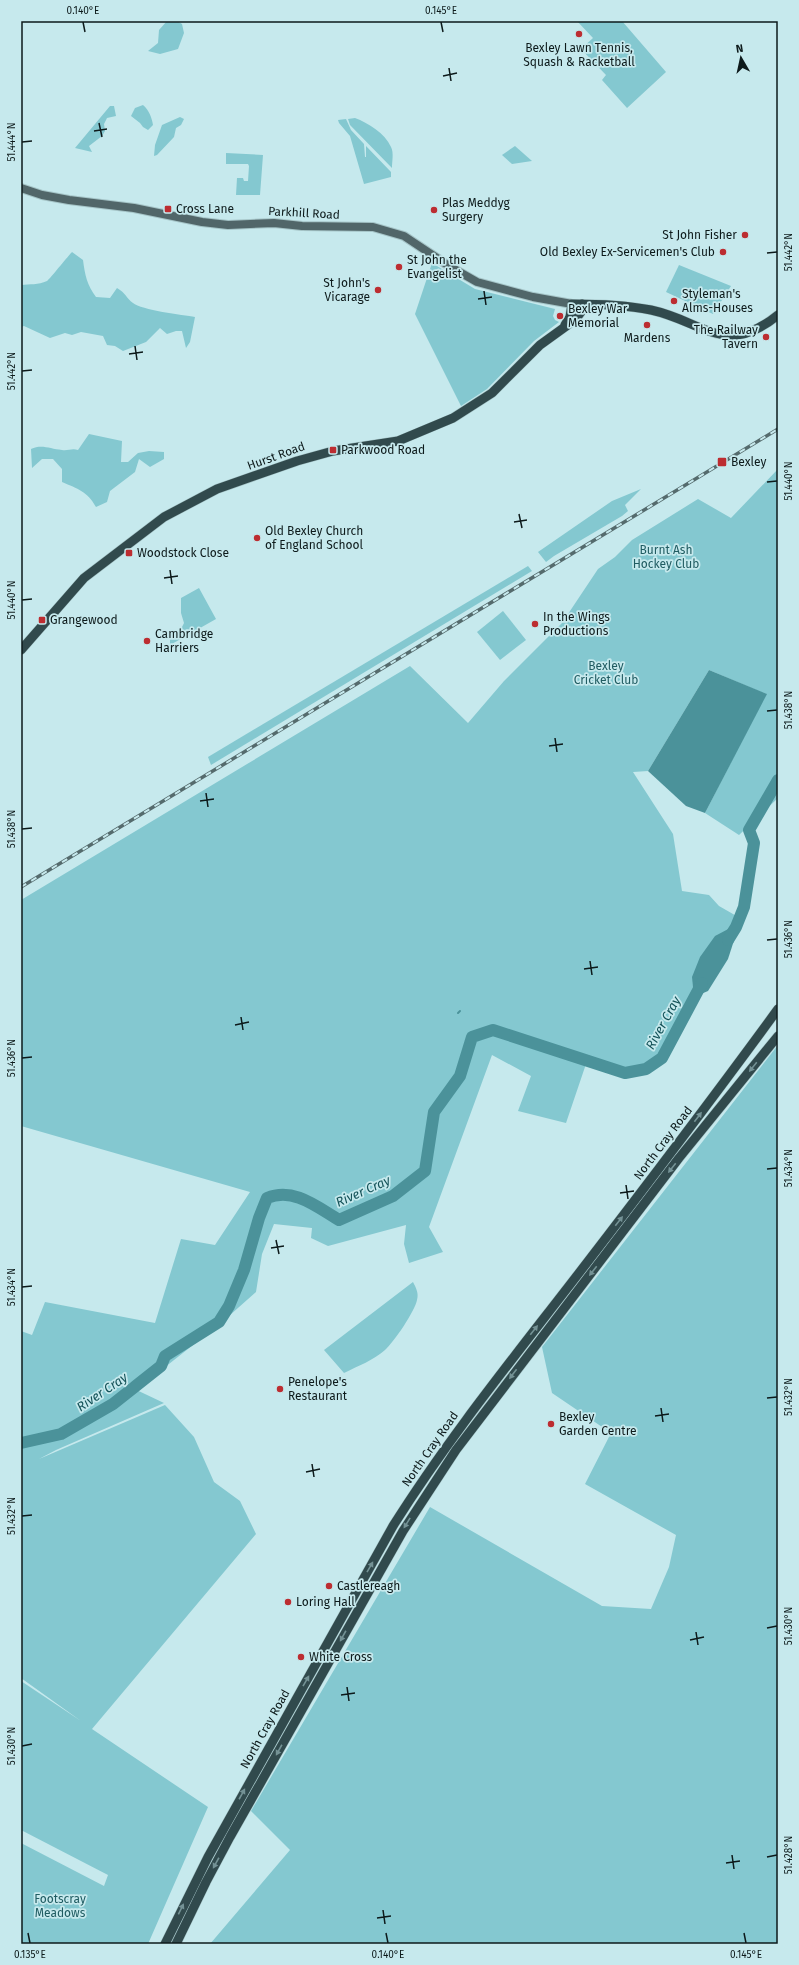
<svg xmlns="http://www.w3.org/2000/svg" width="799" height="1965" font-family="'Fira Sans',sans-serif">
	<rect width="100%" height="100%" fill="#c6e9ed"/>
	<g fill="#84c8d0">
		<path d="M 167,21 L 177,21 L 182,24 L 184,33 L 178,49 L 160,54 L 148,51 L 158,43 L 159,30 Z"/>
		<path d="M 577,21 L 622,21 L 666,72 L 627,108 L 602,80 L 606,75 L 581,49 L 593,38 Z"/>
		<path d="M 143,105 C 149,110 152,118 153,125 L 148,130 L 143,127 L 140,123 L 131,116 L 135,108 Z"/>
		<path d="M 110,106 L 114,106 L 116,116 L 107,118 L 104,124 L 105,131 L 102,136 L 89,146 L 92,152 L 75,148 Z"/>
		<path d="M 180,117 L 184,119 L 181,125 L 176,128 L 174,137 L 157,155 L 154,156 L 155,145 L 162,125 Z"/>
		<path d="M 355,118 C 368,123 385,133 391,147 C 394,153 392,161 392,168 L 350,125 L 348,119 Z"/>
		<path d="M 346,119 L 351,130 L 364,144 L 365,157 L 366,157 L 366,146 L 391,172 L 391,177 L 364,184 L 350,136 L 339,123 L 338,120 Z"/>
		<path d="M 515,146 L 532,161 L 512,164 L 502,155 Z"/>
		<path d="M 226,153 L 263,155 L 260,195 L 236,195 L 237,178 L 243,178 L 244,181 L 248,181 L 249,166 L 248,164 L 226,164 Z"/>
		<path d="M 72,252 L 83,260 C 85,275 87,285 96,297 L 110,298 L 117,288 C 126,293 126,298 133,303 C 141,310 183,315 195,317 L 190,342 L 186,348 L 182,331 L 176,331 L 167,334 L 160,328 L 146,342 L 123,351 L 115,346 L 107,345 L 103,336 L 81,332 L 72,335 L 65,333 L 50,338 L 24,326 L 21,327 L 21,285 C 30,284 38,285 47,281 C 49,280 68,256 72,252 Z"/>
		<path d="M 432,263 L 475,289 L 555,309 L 553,316 L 555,320 L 559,322 L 534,341 L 487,389 L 461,406 L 415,314 Z"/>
		<path d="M 679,265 L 731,286 L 713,314 L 666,292 Z"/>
		<path d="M 89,434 L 122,441 L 121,462 L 128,462 L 138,453 L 149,451 L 164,452 L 164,459 L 150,467 L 139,459 L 135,472 L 110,491 L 107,502 L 96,507 C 87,491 78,489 62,482 L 62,469 L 53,459 L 42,459 L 32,468 L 31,449 C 42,444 50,449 62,450 C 68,451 72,448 78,450 Z"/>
		<path d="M 778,469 L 778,798 L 739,835 L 705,813 L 766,694 L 709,670 L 648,771 L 633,772 L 673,834 L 682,891 L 709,895 L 719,906 L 740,918 L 694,997 L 662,1058 L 646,1069 L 625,1073 L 587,1061 L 566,1123 L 518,1111 L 531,1076 L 492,1055 L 429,1227 L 443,1252 L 409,1263 L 404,1244 L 406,1225 L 328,1246 L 311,1238 L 312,1228 L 274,1224 L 262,1254 L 256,1292 L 221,1323 L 141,1386 L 141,1377 L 126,1385 L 164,1403 L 56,1450 L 39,1459 L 165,1405 L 194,1437 L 214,1482 L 240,1501 L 256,1534 L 92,1729 L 208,1807 L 148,1944 L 21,1944 L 21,1843 L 104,1886 L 108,1875 L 21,1830 L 21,1681 L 81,1721 L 21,1678 L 21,1331 L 32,1335 L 45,1302 L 155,1323 L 181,1239 L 215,1245 L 250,1192 L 21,1126 L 21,900 L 410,666 L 468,723 L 504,681 L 562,623 L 598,569 L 615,557 L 632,540 L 698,499 L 731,518 Z"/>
		<path d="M 641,489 L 625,505 L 628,511 L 622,516 L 554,556 L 546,562 L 538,552 L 612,501 Z"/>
		<path d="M 528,566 L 532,571 L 211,765 L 208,757 Z"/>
		<path d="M 199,588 L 216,619 L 170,645 L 170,639 L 181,629 L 184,623 L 181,613 L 181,598 Z"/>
		<path d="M 503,611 L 526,640 L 500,660 L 477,632 Z"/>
		<path d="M 778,1045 L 778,1944 L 210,1944 L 290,1850 L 251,1811 L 430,1507 L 602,1606 L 651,1609 L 669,1567 L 676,1535 L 585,1484 L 611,1433 L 552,1393 L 542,1347 Z"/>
		<path d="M 413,1282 C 416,1288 419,1293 417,1300 C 415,1311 394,1342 385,1350 C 374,1360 358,1366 344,1373 L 324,1350 Z"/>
	</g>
	<g fill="#4b929a">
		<path d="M 709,670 L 767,694 L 705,813 L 686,806 L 648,771 Z"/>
		<path d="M 734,926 L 738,928 L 728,959 L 708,991 L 694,997 L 692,977 L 700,957 L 715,936 Z"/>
	</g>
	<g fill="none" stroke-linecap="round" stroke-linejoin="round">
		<path stroke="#4b929a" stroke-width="2" d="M 458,1013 L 460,1011"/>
		<g stroke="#4b929a" stroke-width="12">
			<path d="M 728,940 L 736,927 L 744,907 L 754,843 L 749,830 L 778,780"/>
			<path d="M 21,1443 L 61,1434 L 113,1404 L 161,1366 L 165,1356 L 219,1322 L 229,1306 L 244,1270 L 259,1218 L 267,1198 C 294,1187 317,1207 339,1220 L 393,1196 L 425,1171 L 434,1112 L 460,1076 L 472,1037 L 493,1030 L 625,1073 L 646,1069 L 662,1058 L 702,983"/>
		</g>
		<defs>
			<path id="secondary" d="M 21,188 L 42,195 L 69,200 L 134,208 L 202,222 L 228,225 L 274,223 L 302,226 L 373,227 L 404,236 L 449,266 L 477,282 L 533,297 L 572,304"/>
			<g id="primary">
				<path d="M 565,325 L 570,317 L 572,304 C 598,304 625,305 651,310 C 703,321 725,358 778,315"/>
				<path d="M 21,650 L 84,578 L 164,517 L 217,489 L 297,461 L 333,451 L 398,441 L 453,418 L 492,393 L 540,345 L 576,319 L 581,312 L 582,304"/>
				<path d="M 165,1944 L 208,1857 L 393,1526 C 449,1437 515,1356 579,1273 C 646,1186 713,1098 778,1009"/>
				<path d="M 176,1944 L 206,1882 L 230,1837 L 403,1531 L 456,1450 L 679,1158 L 778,1036"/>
			</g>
		</defs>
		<use href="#secondary" stroke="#a5c4c7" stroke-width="10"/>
		<use href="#primary" stroke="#a5c4c7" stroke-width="10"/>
		<use href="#secondary" stroke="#516669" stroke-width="8"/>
		<use href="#primary" stroke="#314a4d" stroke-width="9"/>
		<defs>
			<path id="rail" d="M 21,887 L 778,429"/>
		</defs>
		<use href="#rail" stroke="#556b6d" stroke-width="3.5"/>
		<use href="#rail" stroke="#c6e9ed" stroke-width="2" stroke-dasharray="6" stroke-linecap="butt"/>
	</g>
	<defs><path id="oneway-solid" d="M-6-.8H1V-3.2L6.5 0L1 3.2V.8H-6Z"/></defs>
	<g fill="#749295">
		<use href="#oneway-solid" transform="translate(753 1067) rotate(129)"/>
		<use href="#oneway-solid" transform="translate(698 1117) rotate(-53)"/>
		<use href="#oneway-solid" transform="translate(672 1168) rotate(128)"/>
		<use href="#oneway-solid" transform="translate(619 1221) rotate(-52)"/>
		<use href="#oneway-solid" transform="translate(593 1271) rotate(128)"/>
		<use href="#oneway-solid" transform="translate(534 1330) rotate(-52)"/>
		<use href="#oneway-solid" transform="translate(513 1374) rotate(127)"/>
		<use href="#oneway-solid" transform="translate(407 1523) rotate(122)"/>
		<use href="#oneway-solid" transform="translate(370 1567) rotate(-60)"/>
		<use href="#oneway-solid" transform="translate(343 1636) rotate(119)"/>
		<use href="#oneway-solid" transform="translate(306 1681) rotate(-60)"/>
		<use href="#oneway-solid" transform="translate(279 1750) rotate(119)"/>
		<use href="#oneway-solid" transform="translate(242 1794) rotate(-61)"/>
		<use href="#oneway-solid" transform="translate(216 1863) rotate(119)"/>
		<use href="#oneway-solid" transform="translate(181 1909) rotate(-64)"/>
	</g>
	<path fill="none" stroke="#0d1a1b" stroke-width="1.5" d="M 83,22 L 85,32M 441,22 L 443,32M 449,68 L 451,81M 443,76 L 457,73M 99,123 L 102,137M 94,131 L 107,129M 22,142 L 32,141M 767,253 L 777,252M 484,291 L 486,305M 478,299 L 492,297M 135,346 L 137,360M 129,354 L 143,352M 22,371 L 32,370M 767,482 L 777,481M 519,514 L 522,528M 514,522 L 527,520M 170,570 L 172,584M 164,578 L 178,576M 22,600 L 32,599M 767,711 L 777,710M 555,738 L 557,752M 549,746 L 563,744M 206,793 L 208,807M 200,801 L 214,799M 22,829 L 32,828M 767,940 L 777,939M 590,961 L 592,975M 584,969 L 598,967M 241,1017 L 243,1030M 235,1025 L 249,1022M 22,1058 L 32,1057M 767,1169 L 777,1168M 626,1185 L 628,1199M 620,1193 L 634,1191M 276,1240 L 279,1254M 271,1248 L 284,1246M 22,1287 L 32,1286M 767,1398 L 777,1397M 661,1408 L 663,1422M 655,1416 L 669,1414M 312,1464 L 314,1477M 306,1472 L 320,1469M 22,1516 L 32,1515M 767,1628 L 777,1626M 696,1632 L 698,1645M 690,1640 L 704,1637M 347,1687 L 349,1701M 341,1695 L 355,1693M 22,1746 L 32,1744M 732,1855 L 734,1869M 767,1857 L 777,1855M 726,1863 L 740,1861M 383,1910 L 385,1924M 377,1918 L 391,1916M 28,1933 L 30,1943M 386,1933 L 388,1943M 744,1933 L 746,1943"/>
	<g fill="#bc2d31" stroke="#c6e9ed" stroke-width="1.5">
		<circle cx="579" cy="34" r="4"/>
		<rect x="164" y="205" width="8" height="8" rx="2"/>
		<circle cx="434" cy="210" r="4"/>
		<circle cx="745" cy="235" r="4"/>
		<circle cx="723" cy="252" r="4"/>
		<circle cx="399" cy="267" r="4"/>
		<circle cx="378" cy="290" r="4"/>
		<circle cx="674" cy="301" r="4"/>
		<circle cx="560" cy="316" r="4"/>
		<circle cx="647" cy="325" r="4"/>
		<circle cx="766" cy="337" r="4"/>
		<rect x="329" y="446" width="8" height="8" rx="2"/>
		<rect x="717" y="457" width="10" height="10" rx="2"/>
		<circle cx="257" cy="538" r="4"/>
		<rect x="125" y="549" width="8" height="8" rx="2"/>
		<rect x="38" y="616" width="8" height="8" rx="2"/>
		<circle cx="535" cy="624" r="4"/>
		<circle cx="147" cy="641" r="4"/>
		<circle cx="280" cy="1389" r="4"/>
		<circle cx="551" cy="1424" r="4"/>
		<circle cx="329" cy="1586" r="4"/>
		<circle cx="288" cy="1602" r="4"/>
		<circle cx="301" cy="1657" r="4"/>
	</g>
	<g text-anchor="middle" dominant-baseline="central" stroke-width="3.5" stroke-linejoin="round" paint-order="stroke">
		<g font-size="12" fill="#0d1a1b" stroke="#c6e9ed" text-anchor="start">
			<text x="579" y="48" text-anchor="middle">Bexley Lawn Tennis,<tspan x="579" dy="14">Squash &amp; Racketball</tspan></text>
			<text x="442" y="203">Plas Meddyg<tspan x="442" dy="14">Surgery</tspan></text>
			<text x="176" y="209">Cross Lane</text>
			<text x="737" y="235" text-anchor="end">St John Fisher</text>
			<text x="715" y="252" text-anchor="end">Old Bexley Ex-Servicemen's Club</text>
			<text x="407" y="260">St John the<tspan x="407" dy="14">Evangelist</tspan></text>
			<text x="370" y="283" text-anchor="end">St John's<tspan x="370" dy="14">Vicarage</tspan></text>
			<text x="682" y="294">Styleman's<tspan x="682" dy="14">Alms-Houses</tspan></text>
			<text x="568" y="309">Bexley War<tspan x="568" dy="14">Memorial</tspan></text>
			<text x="758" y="330" text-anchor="end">The Railway<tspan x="758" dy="14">Tavern</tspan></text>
			<text x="647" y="338" text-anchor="middle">Mardens</text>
			<text x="341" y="450">Parkwood Road</text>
			<text x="731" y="462">Bexley</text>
			<text x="265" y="531">Old Bexley Church<tspan x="265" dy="14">of England School</tspan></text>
			<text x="137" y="553">Woodstock Close</text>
			<text x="543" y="617">In the Wings<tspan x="543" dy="14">Productions</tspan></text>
			<text x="50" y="620">Grangewood</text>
			<text x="155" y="634">Cambridge<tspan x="155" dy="14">Harriers</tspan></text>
			<text x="288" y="1382">Penelope's<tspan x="288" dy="14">Restaurant</tspan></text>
			<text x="559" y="1417">Bexley<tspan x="559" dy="14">Garden Centre</tspan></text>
			<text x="337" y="1586">Castlereagh</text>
			<text x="296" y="1602">Loring Hall</text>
			<text x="309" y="1657">White Cross</text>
		</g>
		<g font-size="12" fill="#0d1a1b" stroke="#c6e9ed">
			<text transform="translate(304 213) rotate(3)">Parkhill Road</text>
			<text transform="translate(276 456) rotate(-20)">Hurst Road</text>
			<text transform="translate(663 1143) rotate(-53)">North Cray Road</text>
			<text transform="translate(430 1449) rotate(-55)">North Cray Road</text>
			<text transform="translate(265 1729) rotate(-61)">North Cray Road</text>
		</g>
		<g font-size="12" fill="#205c62" stroke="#c6e9ed">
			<text x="666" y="550">Burnt Ash<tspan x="666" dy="14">Hockey Club</tspan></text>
			<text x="606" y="666">Bexley<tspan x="606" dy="14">Cricket Club</tspan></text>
			<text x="60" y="1899">Footscray<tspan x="60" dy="14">Meadows</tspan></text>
		</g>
		<g font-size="13" font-style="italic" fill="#145258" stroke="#c6e9ed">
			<text transform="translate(663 1023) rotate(-61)">River Cray</text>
			<text transform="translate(363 1191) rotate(-24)">River Cray</text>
			<text transform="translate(102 1392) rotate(-34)">River Cray</text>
		</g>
	</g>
	<rect width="799" height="1965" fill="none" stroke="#c6e9ed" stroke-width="44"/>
	<g transform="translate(741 58) rotate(351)" stroke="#c6e9ed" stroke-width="3" paint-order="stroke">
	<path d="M0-3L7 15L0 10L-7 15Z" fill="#0d1a1b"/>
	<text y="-6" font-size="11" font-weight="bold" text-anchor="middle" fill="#0d1a1b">N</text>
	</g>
	<rect x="22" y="22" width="755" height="1921" fill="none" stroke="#0d1a1b" stroke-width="1.5"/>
	<g font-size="10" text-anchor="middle" fill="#0d1a1b">
		<text x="83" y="14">0.140°E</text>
		<text x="441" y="14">0.145°E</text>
		<text transform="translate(11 142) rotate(-90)" y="4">51.444°N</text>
		<text transform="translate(788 252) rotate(-90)" y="4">51.442°N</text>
		<text transform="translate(11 371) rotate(-90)" y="4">51.442°N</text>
		<text transform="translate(788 481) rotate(-90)" y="4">51.440°N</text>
		<text transform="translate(11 600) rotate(-90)" y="4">51.440°N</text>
		<text transform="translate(788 710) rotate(-90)" y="4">51.438°N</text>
		<text transform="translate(11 829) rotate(-90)" y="4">51.438°N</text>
		<text transform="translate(788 939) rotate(-90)" y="4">51.436°N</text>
		<text transform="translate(11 1058) rotate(-90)" y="4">51.436°N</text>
		<text transform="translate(788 1168) rotate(-90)" y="4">51.434°N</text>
		<text transform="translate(11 1287) rotate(-90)" y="4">51.434°N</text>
		<text transform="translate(788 1397) rotate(-90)" y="4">51.432°N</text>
		<text transform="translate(11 1516) rotate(-90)" y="4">51.432°N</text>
		<text transform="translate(788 1626) rotate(-90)" y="4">51.430°N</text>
		<text transform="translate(11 1746) rotate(-90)" y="4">51.430°N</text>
		<text transform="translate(788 1855) rotate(-90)" y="4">51.428°N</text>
		<text x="30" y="1958">0.135°E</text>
		<text x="388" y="1958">0.140°E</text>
		<text x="746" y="1958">0.145°E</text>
	</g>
</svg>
